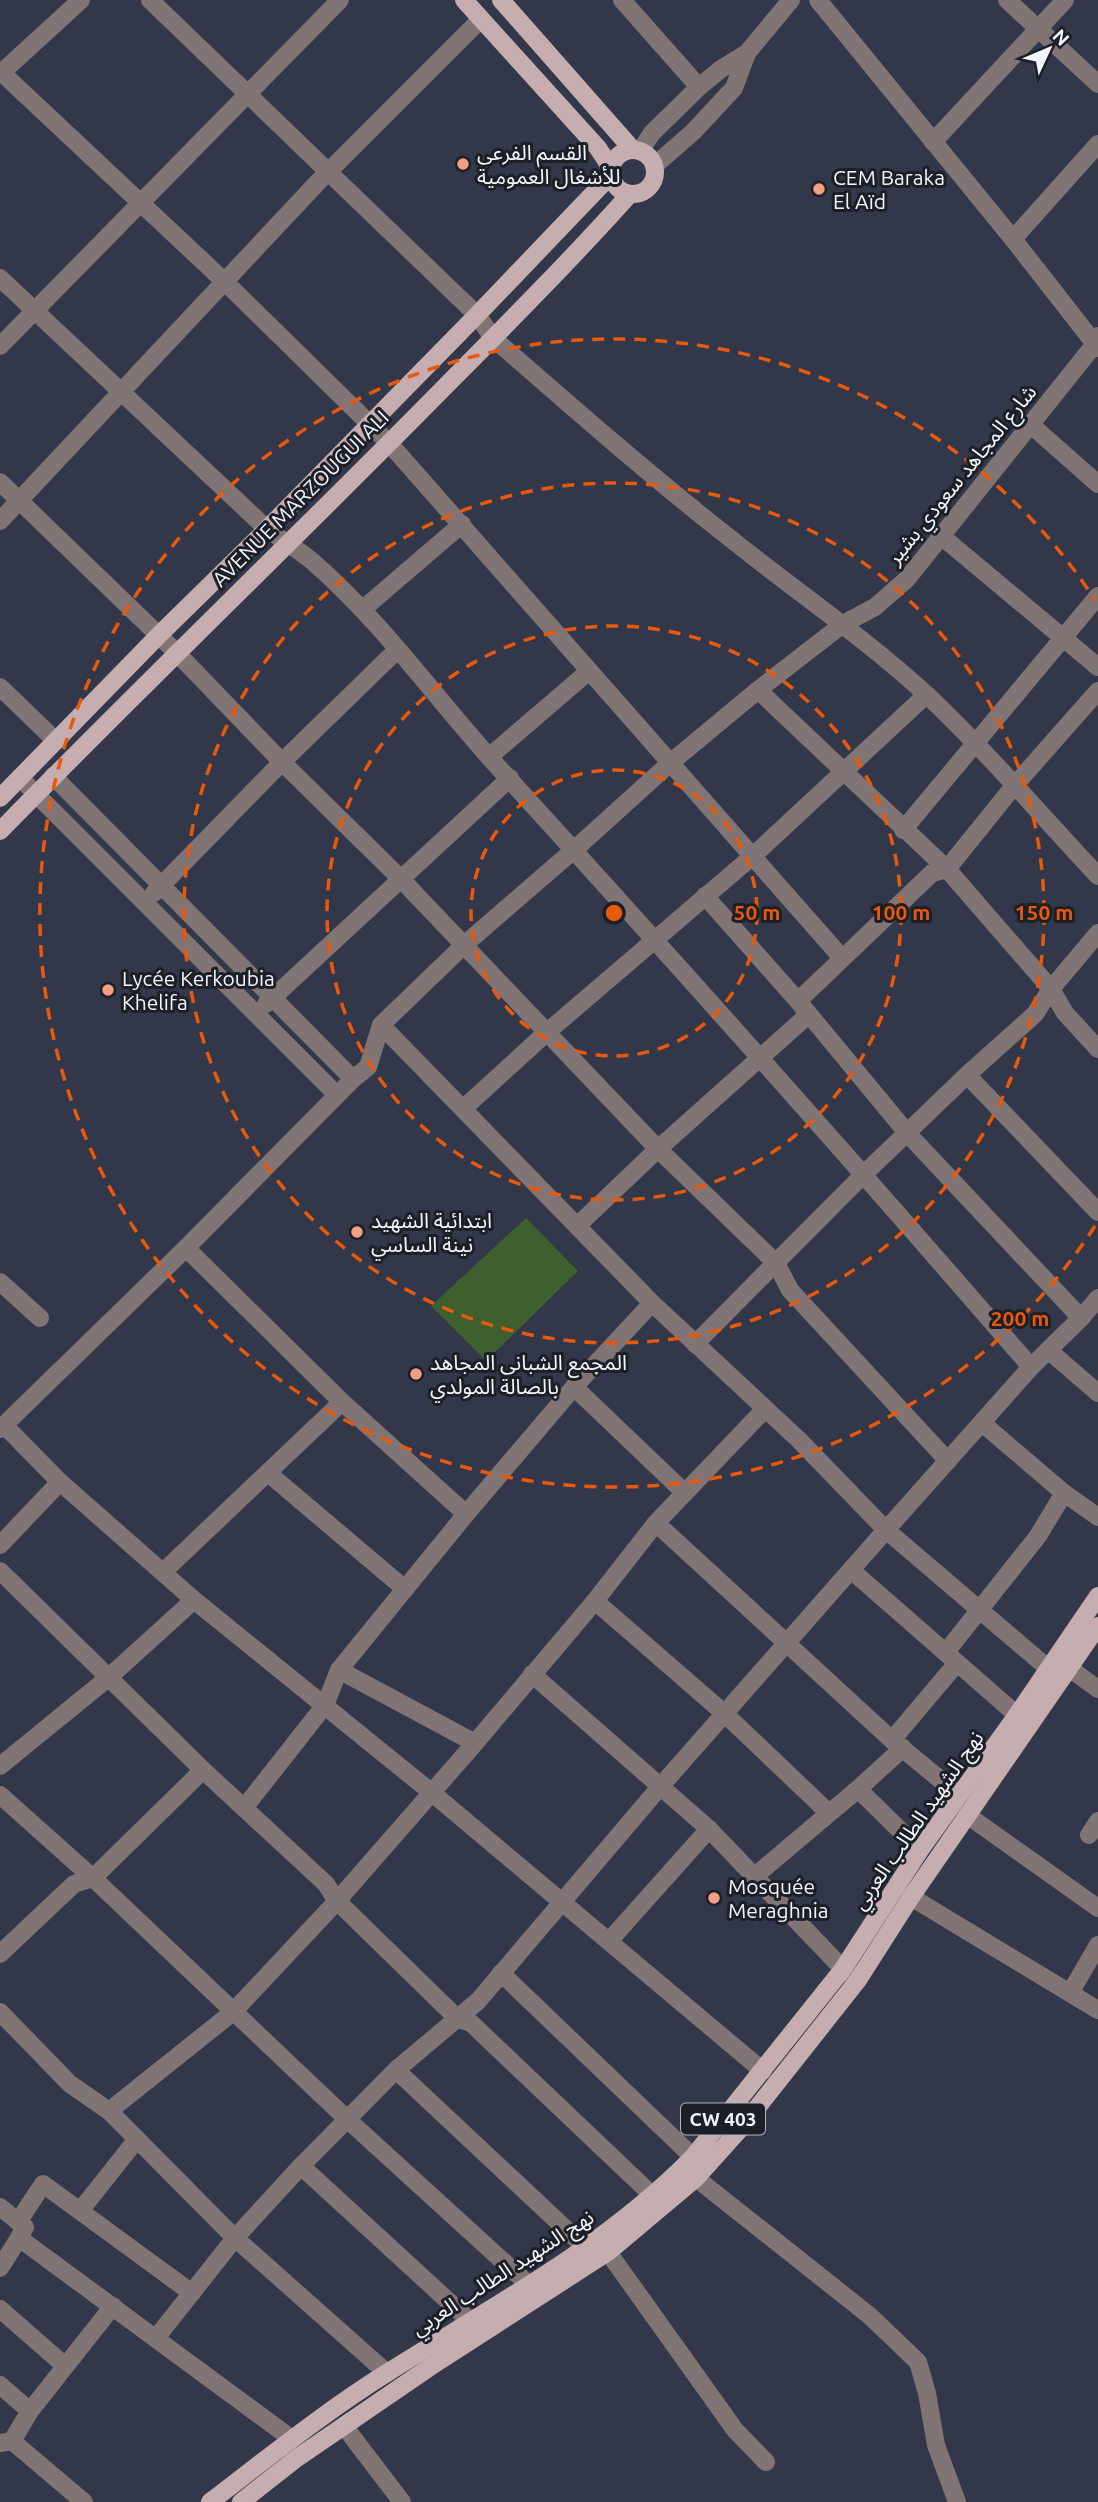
<svg xmlns="http://www.w3.org/2000/svg" width="1098" height="2502" font-family="Ubuntu,'Noto Sans Arabic',sans-serif">
	<rect width="100%" height="100%" fill="#323749"/>
	<path fill="#3e602e" d="M 526,1218 L 578,1271 L 486,1361 L 431,1306 Z"/>
	<g fill="none" stroke-linecap="round" stroke-linejoin="round">
		<g stroke="#807475" stroke-width="18">
			<path d="M 150,0 L 477,315 L 493,338 C 573,408 653,478 736,543 C 800,594 867,640 927,695 C 987,752 1042,816 1098,876"/>
			<path d="M 622,0 L 699,87"/>
			<path d="M 818,0 L 1013,239 L 1098,348"/>
			<path d="M 1007,0 L 1098,84"/>
			<path d="M 0,71 L 225,282 L 389,443 L 842,958"/>
			<path d="M 0,74 L 81,0"/>
			<path d="M 933,142 L 1065,0"/>
			<path d="M 640,151 L 652,133 L 699,87 L 721,69 L 747,53 L 791,0"/>
			<path d="M 654,166 L 693,132 L 734,88 L 747,53"/>
			<path d="M 1013,239 L 1098,144"/>
			<path d="M 0,278 L 267,529 C 282,540 299,550 313,562 C 379,619 431,692 489,757 C 672,958 853,1161 1031,1367"/>
			<path d="M 0,346 L 340,0"/>
			<path d="M 1031,425 L 1098,484"/>
			<path d="M 0,482 L 176,652 L 282,762 L 400,878 L 658,1149 L 776,1263 L 790,1290 L 948,1461"/>
			<path d="M 0,521 L 318,182 L 481,19"/>
			<path d="M 940,535 L 1098,667"/>
			<path d="M 363,609 L 462,524"/>
			<path d="M 0,687 L 56,741"/>
			<path d="M 758,690 L 947,869 L 1051,989 L 1065,1013 L 1098,1049"/>
			<path d="M 489,757 L 588,672"/>
			<path d="M 53,776 L 353,1079"/>
			<path d="M 20,778 L 337,1095"/>
			<path d="M 903,830 L 1098,596"/>
			<path d="M 154,893 L 282,762 L 397,650"/>
			<path d="M 705,896 L 798,1001 L 908,1134 L 1081,1318"/>
			<path d="M 798,1001 L 932,873 L 947,869 L 1014,786 L 1098,691"/>
			<path d="M 266,1004 L 510,778"/>
			<path d="M 967,1075 L 1098,1212"/>
			<path d="M 464,1108 L 546,1033 L 754,855 L 926,695"/>
			<path d="M 577,1226 L 658,1149 L 808,1015"/>
			<path d="M 186,1248 L 342,1402 L 466,1514"/>
			<path d="M 0,1282 L 40,1318"/>
			<path d="M 695,1344 L 864,1174 L 967,1075 L 1035,1014 L 1051,989 L 1098,933"/>
			<path d="M 1048,1350 L 1098,1393"/>
			<path d="M 574,1387 L 685,1493"/>
			<path d="M 982,1423 L 1064,1493 L 1098,1517"/>
			<path d="M 4,1425 L 60,1482 L 194,1600 L 431,1792 L 763,2071"/>
			<path d="M 0,1429 L 186,1248 L 353,1079 L 368,1067 L 381,1025"/>
			<path d="M 268,1473 L 405,1589"/>
			<path d="M 656,1523 L 892,1740 L 959,1795"/>
			<path d="M 0,1545 L 60,1482"/>
			<path d="M 851,1570 L 1017,1715"/>
			<path d="M 0,1571 L 203,1770 L 326,1884 L 337,1901 L 458,2019 L 471,2023 L 652,2195"/>
			<path d="M 163,1572 L 342,1402"/>
			<path d="M 595,1601 L 725,1714 L 829,1813"/>
			<path d="M 946,1652 L 1038,1536 L 1064,1493"/>
			<path d="M 1069,1668 L 1098,1689"/>
			<path d="M 1049,1669 L 886,1530 L 799,1440 L 652,1303 L 381,1025 L 464,945 L 575,849 L 669,764 L 758,690 L 843,624 L 875,607 L 907,579 L 1094,345 L 1098,336"/>
			<path d="M 339,1670 L 475,1743"/>
			<path d="M 532,1674 L 709,1829 L 843,1969 L 853,1976"/>
			<path d="M 892,1740 L 957,1663"/>
			<path d="M 0,1766 L 108,1678 L 194,1600"/>
			<path d="M 858,1789 L 920,1850"/>
			<path d="M 0,1795 L 93,1878 L 348,2120 L 539,2294"/>
			<path d="M 244,1808 L 325,1705 L 339,1670 L 466,1514 L 574,1387 L 652,1303"/>
			<path d="M 967,1815 L 1098,1908"/>
			<path d="M 1089,1835 L 1098,1821"/>
			<path d="M 755,1876 L 858,1789 L 903,1748"/>
			<path d="M 911,1897 L 1098,2010"/>
			<path d="M 610,1940 L 709,1829"/>
			<path d="M 0,1954 L 74,1884 L 93,1878 L 203,1770"/>
			<path d="M 501,1973 L 693,2157"/>
			<path d="M 1070,1993 L 1098,1945"/>
			<path d="M 0,2012 L 70,2084 L 109,2111 L 235,2238 L 387,2373"/>
			<path d="M 396,2070 L 586,2248"/>
			<path d="M 109,2111 L 233,2012 L 337,1901 L 475,1743 L 595,1601 L 656,1523 L 765,1409"/>
			<path d="M 301,2166 L 470,2321"/>
			<path d="M 696,2178 L 870,2316 L 918,2362 L 927,2393 L 936,2445 L 957,2502"/>
			<path d="M 0,2207 L 25,2227 L 19,2238 L 292,2439"/>
			<path d="M 80,2211 L 137,2139"/>
			<path d="M 18,2222 L 43,2184 L 192,2293"/>
			<path d="M 608,2252 L 735,2430 L 766,2462"/>
			<path d="M 0,2268 L 19,2238"/>
			<path d="M 0,2309 L 64,2365"/>
			<path d="M 156,2338 L 235,2238 L 301,2166 L 396,2070 L 478,2001 L 659,1788 L 886,1530 L 1031,1367 L 1081,1318 L 1098,1298"/>
			<path d="M 0,2385 L 30,2411"/>
			<path d="M 344,2426 L 402,2502"/>
			<path d="M 12,2441 L 30,2411 L 113,2306"/>
			<path d="M 0,2443 L 12,2441 L 84,2502"/>
		</g>
		<g stroke="#c6aeb0" stroke-width="18">
			<path d="M 464,0 L 598,148 L 611,168"/>
			<path d="M 501,0 L 633,150"/>
			<circle cx="633" cy="172" r="22"/>
			<path d="M 0,798 L 159,635 L 267,529 L 477,315 L 611,175"/>
			<path d="M 0,831 C 137,691 278,555 416,416 C 488,343 561,271 629,195"/>
			<path d="M 210,2502 C 269,2457 327,2410 390,2371 C 495,2305 606,2246 693,2157 L 843,1969 L 920,1850 L 1017,1715 L 1098,1596"/>
			<path d="M 241,2502 L 297,2458 L 430,2367 L 608,2252 L 696,2178 L 741,2128 L 858,1980 L 911,1897 L 1098,1626"/>
		</g>
	</g>
	<g fill="none" stroke="#e8590c" stroke-width="3.5" stroke-dasharray="12 9">
		<circle cx="614" cy="913" r="143"/>
		<circle cx="614" cy="913" r="287"/>
		<circle cx="614" cy="913" r="430"/>
		<path d="M1095 1226A574 574 0 1 1 1095 600"/>
	</g>
	<g fill="#f39f84" stroke="#1d1f27" stroke-width="2.5">
		<circle cx="463" cy="164" r="7"/>
		<circle cx="819" cy="189" r="7"/>
		<circle cx="108" cy="990" r="7"/>
		<circle cx="357" cy="1232" r="7"/>
		<circle cx="416" cy="1374" r="7"/>
		<circle cx="714" cy="1898" r="7"/>
	</g>
	<g text-anchor="middle" dominant-baseline="central" stroke-width="6" stroke-linejoin="round" paint-order="stroke">
		<rect fill="#1d1f27" stroke="#b2b4be" stroke-width="2" x="681" y="2103.5" width="84" height="31" rx="5"/>
		<g font-size="19" font-weight="bold" fill="#f2f4fe">
			<text x="723" y="2119">CW 403</text>
		</g>
		<g font-size="21" fill="#f2f4fe" stroke="#1d1f27" text-anchor="start">
			<text x="477" y="152">القسم الفرعي<tspan x="477" dy="24">للأشغال العمومية</tspan></text>
			<text x="833" y="177">CEM Baraka<tspan x="833" dy="24">El Aïd</tspan></text>
			<text x="122" y="978">Lycée Kerkoubia<tspan x="122" dy="24">Khelifa</tspan></text>
			<text x="371" y="1220">ابتدائية الشهيد<tspan x="371" dy="24">نينة الساسي</tspan></text>
			<text x="430" y="1362">المجمع الشباني المجاهد<tspan x="430" dy="24">بالصالة المولدي</tspan></text>
			<text x="728" y="1886">Mosquée<tspan x="728" dy="24">Meraghnia</tspan></text>
		</g>
		<g font-size="21" fill="#f2f4fe" stroke="#1d1f27">
			<text transform="translate(961 474) rotate(-51)">شارع المجاهد سعودي بشير</text>
			<text transform="translate(300 498) rotate(-45)">AVENUE MARZOUGUI ALI</text>
			<text transform="translate(917 1820) rotate(-55)">نهج الشهيد الطالب العربي</text>
			<text transform="translate(502 2272) rotate(-33)">نهج الشهيد الطالب العربي</text>
		</g>
	</g>
	<circle cx="614" cy="913" r="10" fill="#e8590c" stroke="#1d1f27" stroke-width="3.5"/>
	<g font-size="21" text-anchor="middle" font-weight="bold" fill="#e8590c" stroke="#1d1f27" stroke-width="6" stroke-linejoin="round" paint-order="stroke">
		<text x="757" y="920">50 m</text>
		<text x="901" y="920">100 m</text>
		<text x="1044" y="920">150 m</text>
		<text x="1020" y="1326">200 m</text>
	</g>
	<g transform="translate(1049 49) rotate(46)" stroke="#1d1f27" stroke-width="5" paint-order="stroke">
	<path d="M0-5L12 26L0 18L-12 26Z" fill="#f2f4fe"/>
	<text y="-10" font-size="19" font-weight="bold" text-anchor="middle" fill="#f2f4fe">N</text>
	</g>
</svg>
